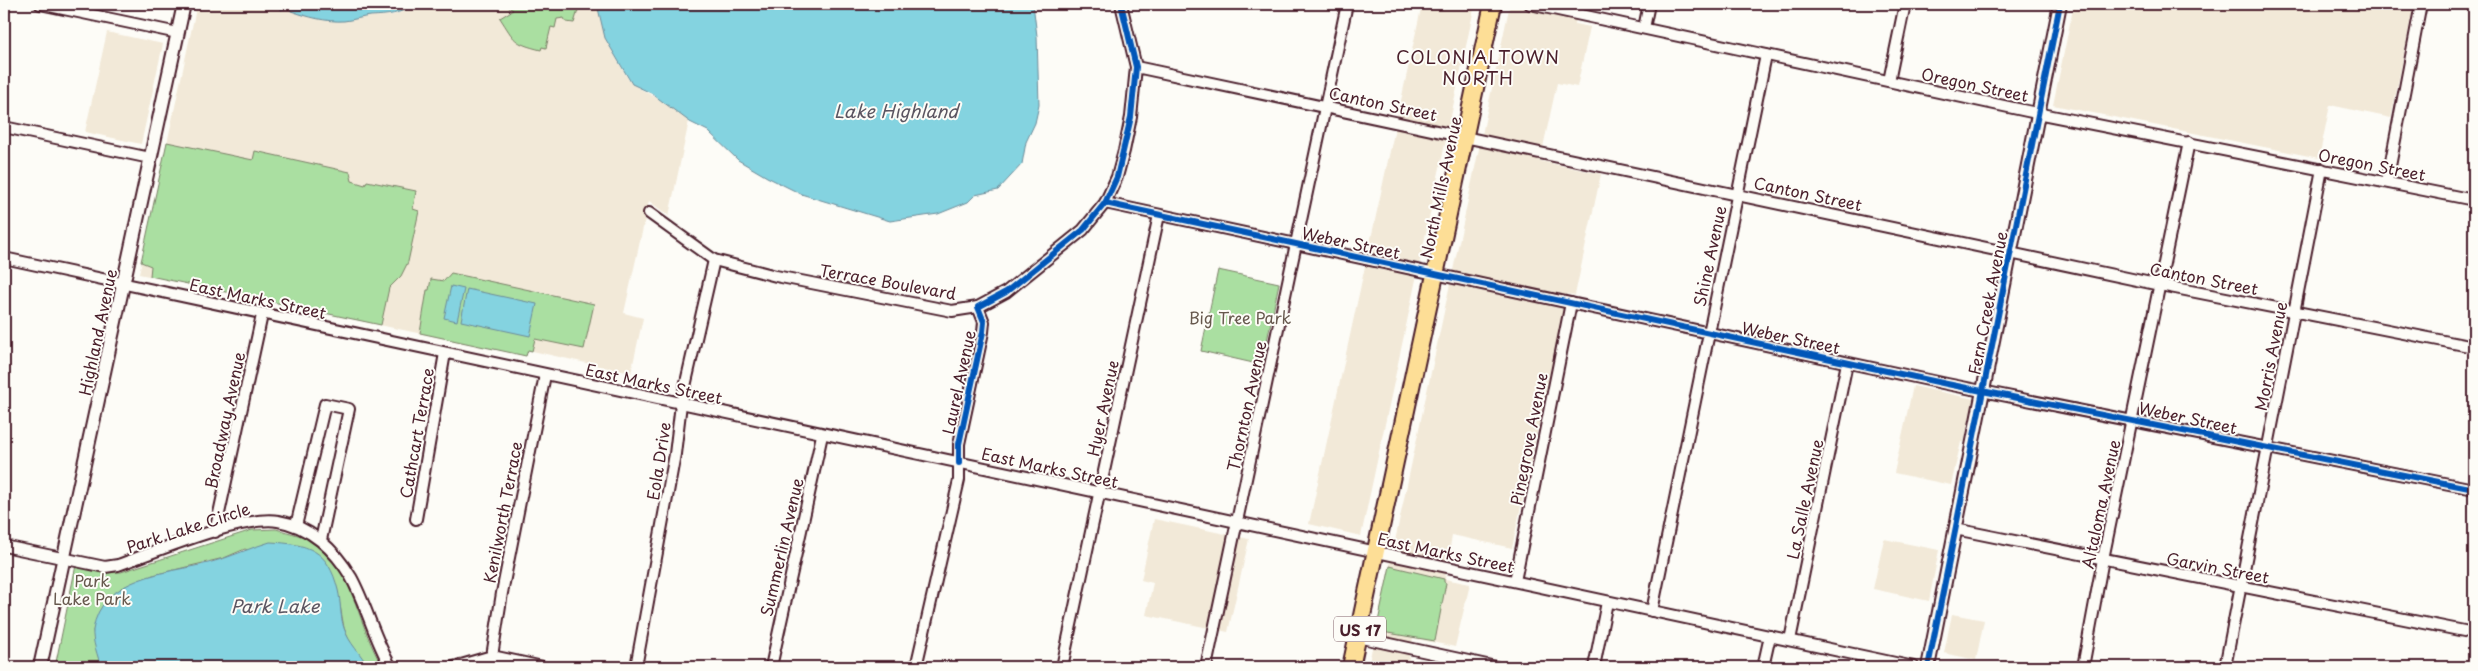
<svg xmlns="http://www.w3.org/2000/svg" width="2478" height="671" font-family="'Playpen Sans',sans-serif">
	<rect width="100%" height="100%" fill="#fdfcf7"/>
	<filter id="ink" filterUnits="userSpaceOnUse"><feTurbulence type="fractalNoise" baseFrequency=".02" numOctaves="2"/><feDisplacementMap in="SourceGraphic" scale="10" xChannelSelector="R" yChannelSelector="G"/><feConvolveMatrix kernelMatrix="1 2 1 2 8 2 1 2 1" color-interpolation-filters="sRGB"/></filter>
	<g filter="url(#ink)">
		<g fill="#f2e9d8">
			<path d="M 197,4 L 280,4 L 290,7 L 291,11 L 321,19 L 393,15 L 404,11 L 414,4 L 597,4 L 605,38 L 628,79 L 632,84 L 674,108 L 689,121 L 669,216 L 649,201 L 624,313 L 643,318 L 631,373 L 528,350 L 526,356 L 139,274 Z"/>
			<path d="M 1422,4 L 1475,4 L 1361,536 L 1309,524 Z"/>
			<path d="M 1510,4 L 1579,4 L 1575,24 L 1590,27 L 1577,87 L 1557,83 L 1540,161 L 1601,174 L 1575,295 L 1567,294 L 1512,548 L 1452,535 L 1445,579 L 1470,584 L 1455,647 L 1413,638 L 1407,667 L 1368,667 Z"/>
			<path d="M 2074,4 L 2414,4 L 2391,118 L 2330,105 L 2319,158 L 2053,105 Z"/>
			<path d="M 107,32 L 163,44 L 141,144 L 85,132 Z"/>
			<path d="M 1913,386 L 1974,399 L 1964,442 L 1961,442 L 1951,485 L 1894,473 Z"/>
			<path d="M 1154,519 L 1249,539 L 1228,632 L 1146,615 L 1153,583 L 1141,580 Z"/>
			<path d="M 1884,539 L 1939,550 L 1929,601 L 1873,589 Z"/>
			<path d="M 1952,614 L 1984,620 L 1976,660 L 1944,653 Z"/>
		</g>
		<g fill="#aadfa1" stroke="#7a7f66">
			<path d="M 504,4 L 580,4 L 574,23 L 566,22 L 564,18 L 557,19 L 555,28 L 551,27 L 546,48 L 542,47 L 541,50 C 513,43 515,41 500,18 L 513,10 Z"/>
			<path d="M 167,142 L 253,160 L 255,151 L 350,172 L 352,181 L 365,185 L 367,181 L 416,191 L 413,209 L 419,211 L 408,262 L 401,276 L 389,288 L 381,325 L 150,276 L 151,266 L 141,262 Z"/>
			<path d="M 1218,270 L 1279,283 L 1262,365 L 1201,351 Z"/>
			<path d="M 451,273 L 594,304 L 584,349 L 535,339 L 532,351 L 528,350 L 526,356 L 420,333 L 427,290 L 429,290 L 431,279 L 444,281 Z"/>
			<path d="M 276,529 C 289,533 308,536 319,545 C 355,575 359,630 383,667 L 368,667 L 350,643 L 344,628 L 337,588 L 245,549 L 224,558 L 153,575 L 121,588 L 96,621 L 93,631 L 101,667 L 55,667 L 76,565 L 110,572 L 121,572 L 252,530 Z"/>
			<path d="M 1390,566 L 1444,579 L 1444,582 L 1446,583 L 1435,641 L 1376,631 Z"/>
		</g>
		<g fill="#84d3e0" stroke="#6d8b98">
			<path d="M 280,4 L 414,4 C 399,15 388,15 371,16 C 362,17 353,20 344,21 C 326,22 308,17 291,11 L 289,7 L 281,10 Z"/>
			<path d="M 597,4 L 1033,4 L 1037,36 L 1039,105 L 1035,123 L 1026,142 L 1022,164 L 998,190 L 975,195 L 968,202 L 938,214 L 890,221 L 801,194 L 767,177 L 738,160 L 708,131 L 690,122 L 651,93 L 632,84 L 605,38 Z"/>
			<path d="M 451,286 L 464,289 L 457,321 L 444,318 Z"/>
			<path d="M 467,289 L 537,304 L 530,336 L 461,321 Z"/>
			<path d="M 270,542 C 308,544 328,549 338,590 C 341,602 340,616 344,628 C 349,644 361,653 368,667 L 101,667 C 98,656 92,641 93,630 C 101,576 168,573 208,563 C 229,558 249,548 270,542 Z"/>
		</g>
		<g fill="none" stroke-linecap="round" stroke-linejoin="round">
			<defs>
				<g id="minor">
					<path d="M 40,4 L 178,33"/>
					<path d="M 1530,4 L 2027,111 L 2474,200"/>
					<path d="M 1644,28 L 1649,4"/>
					<path d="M 1136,67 L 2160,285 L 2474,347"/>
					<path d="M 1889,81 L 1905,4"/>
					<path d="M 4,127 L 150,158"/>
					<path d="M 2387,182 L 2421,4"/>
					<path d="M 1105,203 L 1947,384 L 2474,489"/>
					<path d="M 649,213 L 714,260 L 776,276 L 952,311 L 978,307 L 1006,292 L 1083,230 L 1105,203 L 1117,177 L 1124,151 L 1131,117 L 1136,67 L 1121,4"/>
					<path d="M 4,258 L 1914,667"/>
					<path d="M 416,519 L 445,353"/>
					<path d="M 296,526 L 325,404 L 349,409 L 321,540"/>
					<path d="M 1955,529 L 2474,633"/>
					<path d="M 215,532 L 262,315"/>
					<path d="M 4,546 L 105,567 L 118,565 C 155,552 242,515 278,521 C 310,526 335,550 351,577 C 367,606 374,639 391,667"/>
					<path d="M 1515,581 L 1571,303"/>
					<path d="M 1652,611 L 1766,55"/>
					<path d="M 1358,637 L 1496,667"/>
					<path d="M 1790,640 L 1847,363"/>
					<path d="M 492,656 L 502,593 L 545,375"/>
					<path d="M 454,667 L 492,656 L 543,667"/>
					<path d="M 636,667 L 675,454 L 681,404 L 714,260"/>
					<path d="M 771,667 L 822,435"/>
					<path d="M 916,667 L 959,480 L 959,444 L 983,332 L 984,322 L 978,307"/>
					<path d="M 1062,667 L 1159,215"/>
					<path d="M 1206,667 L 1347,4"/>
					<path d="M 1594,667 L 1607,602"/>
					<path d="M 1763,667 L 1770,636"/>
					<path d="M 2083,667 L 2103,559 L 2189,142"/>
					<path d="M 2225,667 L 2322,169"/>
				</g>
				<g id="tertiary">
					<path d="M 40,667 L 184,4"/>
					<path d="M 1928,667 L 2060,4"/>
				</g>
				<path id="primary" d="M 1351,667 L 1493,4"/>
			</defs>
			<use href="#minor" stroke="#4a1f2b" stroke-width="14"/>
			<use href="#tertiary" stroke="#4a1f2b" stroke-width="16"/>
			<use href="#primary" stroke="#4a1f2b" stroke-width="20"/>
			<use href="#minor" stroke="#fdfcf7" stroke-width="10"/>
			<use href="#tertiary" stroke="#fdfcf7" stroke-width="12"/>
			<use href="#primary" stroke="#fdde96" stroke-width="16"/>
			<defs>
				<g id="cycleway">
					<path d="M 1105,203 L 1947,384 L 2474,489"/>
					<path d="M 959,463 L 959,444 L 983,332 L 984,322 L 978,307 L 1006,292 L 1083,230 L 1105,203 L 1117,177 L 1131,117 L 1136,67 L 1121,4"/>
					<path d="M 1928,667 L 2060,4"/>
				</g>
			</defs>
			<use href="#cycleway" stroke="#fdfcf7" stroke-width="9"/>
			<use href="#cycleway" stroke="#0057b8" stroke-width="6"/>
		</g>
	</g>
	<g text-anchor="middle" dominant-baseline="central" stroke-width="4" stroke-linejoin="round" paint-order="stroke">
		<rect fill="#fdfcf7" stroke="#806168" stroke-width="1" x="1334" y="616.5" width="52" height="25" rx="4"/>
		<g font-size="15" font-weight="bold" fill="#4a1f2b">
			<text x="1360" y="629">US 17</text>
		</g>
		<g font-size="16" fill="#4a1f2b" stroke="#fdfcf7">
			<text transform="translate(1975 84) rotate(12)">Oregon Street</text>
			<text transform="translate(1383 103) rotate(12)">Canton Street</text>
			<text transform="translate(2372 164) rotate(11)">Oregon Street</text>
			<text transform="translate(1440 187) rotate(-78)">North Mills Avenue</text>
			<text transform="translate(1808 193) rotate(12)">Canton Street</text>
			<text transform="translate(1351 242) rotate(12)">Weber Street</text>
			<text transform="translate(1709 256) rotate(-78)">Shine Avenue</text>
			<text transform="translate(2204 278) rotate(11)">Canton Street</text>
			<text transform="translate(888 281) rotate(10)">Terrace Boulevard</text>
			<text transform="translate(258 298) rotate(12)">East Marks Street</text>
			<text transform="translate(1987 303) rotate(-79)">Fern Creek Avenue</text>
			<text transform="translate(97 332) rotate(-78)">Highland Avenue</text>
			<text transform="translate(1791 337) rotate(12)">Weber Street</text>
			<text transform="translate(2270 356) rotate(-79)">Morris Avenue</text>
			<text transform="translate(958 382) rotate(-78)">Laurel Avenue</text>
			<text transform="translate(654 383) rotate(12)">East Marks Street</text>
			<text transform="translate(1246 406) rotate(-78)">Thornton Avenue</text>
			<text transform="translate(1102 408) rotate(-78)">Hyer Avenue</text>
			<text transform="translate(2188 417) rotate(12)">Weber Street</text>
			<text transform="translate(224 420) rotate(-78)">Broadway Avenue</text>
			<text transform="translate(416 433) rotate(-80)">Cathcart Terrace</text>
			<text transform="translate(1528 439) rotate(-79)">Pinegrove Avenue</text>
			<text transform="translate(658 461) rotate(-81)">Eola Drive</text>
			<text transform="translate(1050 467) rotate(12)">East Marks Street</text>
			<text transform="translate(1804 499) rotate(-78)">La Salle Avenue</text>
			<text transform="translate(2100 504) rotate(-78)">Altaloma Avenue</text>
			<text transform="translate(502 512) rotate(-79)">Kenilworth Terrace</text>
			<text transform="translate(188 527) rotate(-18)">Park Lake Circle</text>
			<text transform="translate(781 547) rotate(-77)">Summerlin Avenue</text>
			<text transform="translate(1446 552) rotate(12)">East Marks Street</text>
			<text transform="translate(2218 567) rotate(11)">Garvin Street</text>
		</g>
		<g font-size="16" fill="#67594e" stroke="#fdfcf7">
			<text x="1240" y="317">Big Tree Park</text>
			<text x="92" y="580">Park<tspan x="92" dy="18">Lake Park</tspan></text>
		</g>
		<g font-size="18" letter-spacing="1" fill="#4a1f2b" stroke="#fdfcf7">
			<text x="1478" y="56">COLONIALTOWN<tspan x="1478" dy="21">NORTH</tspan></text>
		</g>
		<g font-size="18" font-style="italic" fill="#5b5561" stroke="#fdfcf7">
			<text x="896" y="110">Lake Highland</text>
			<text x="275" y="605">Park Lake</text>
		</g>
	</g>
	<rect width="2478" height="671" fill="none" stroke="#fdfcf7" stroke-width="20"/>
	<rect x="10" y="10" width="2458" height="651" fill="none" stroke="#4a1f2b" stroke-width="2" filter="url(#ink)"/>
</svg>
